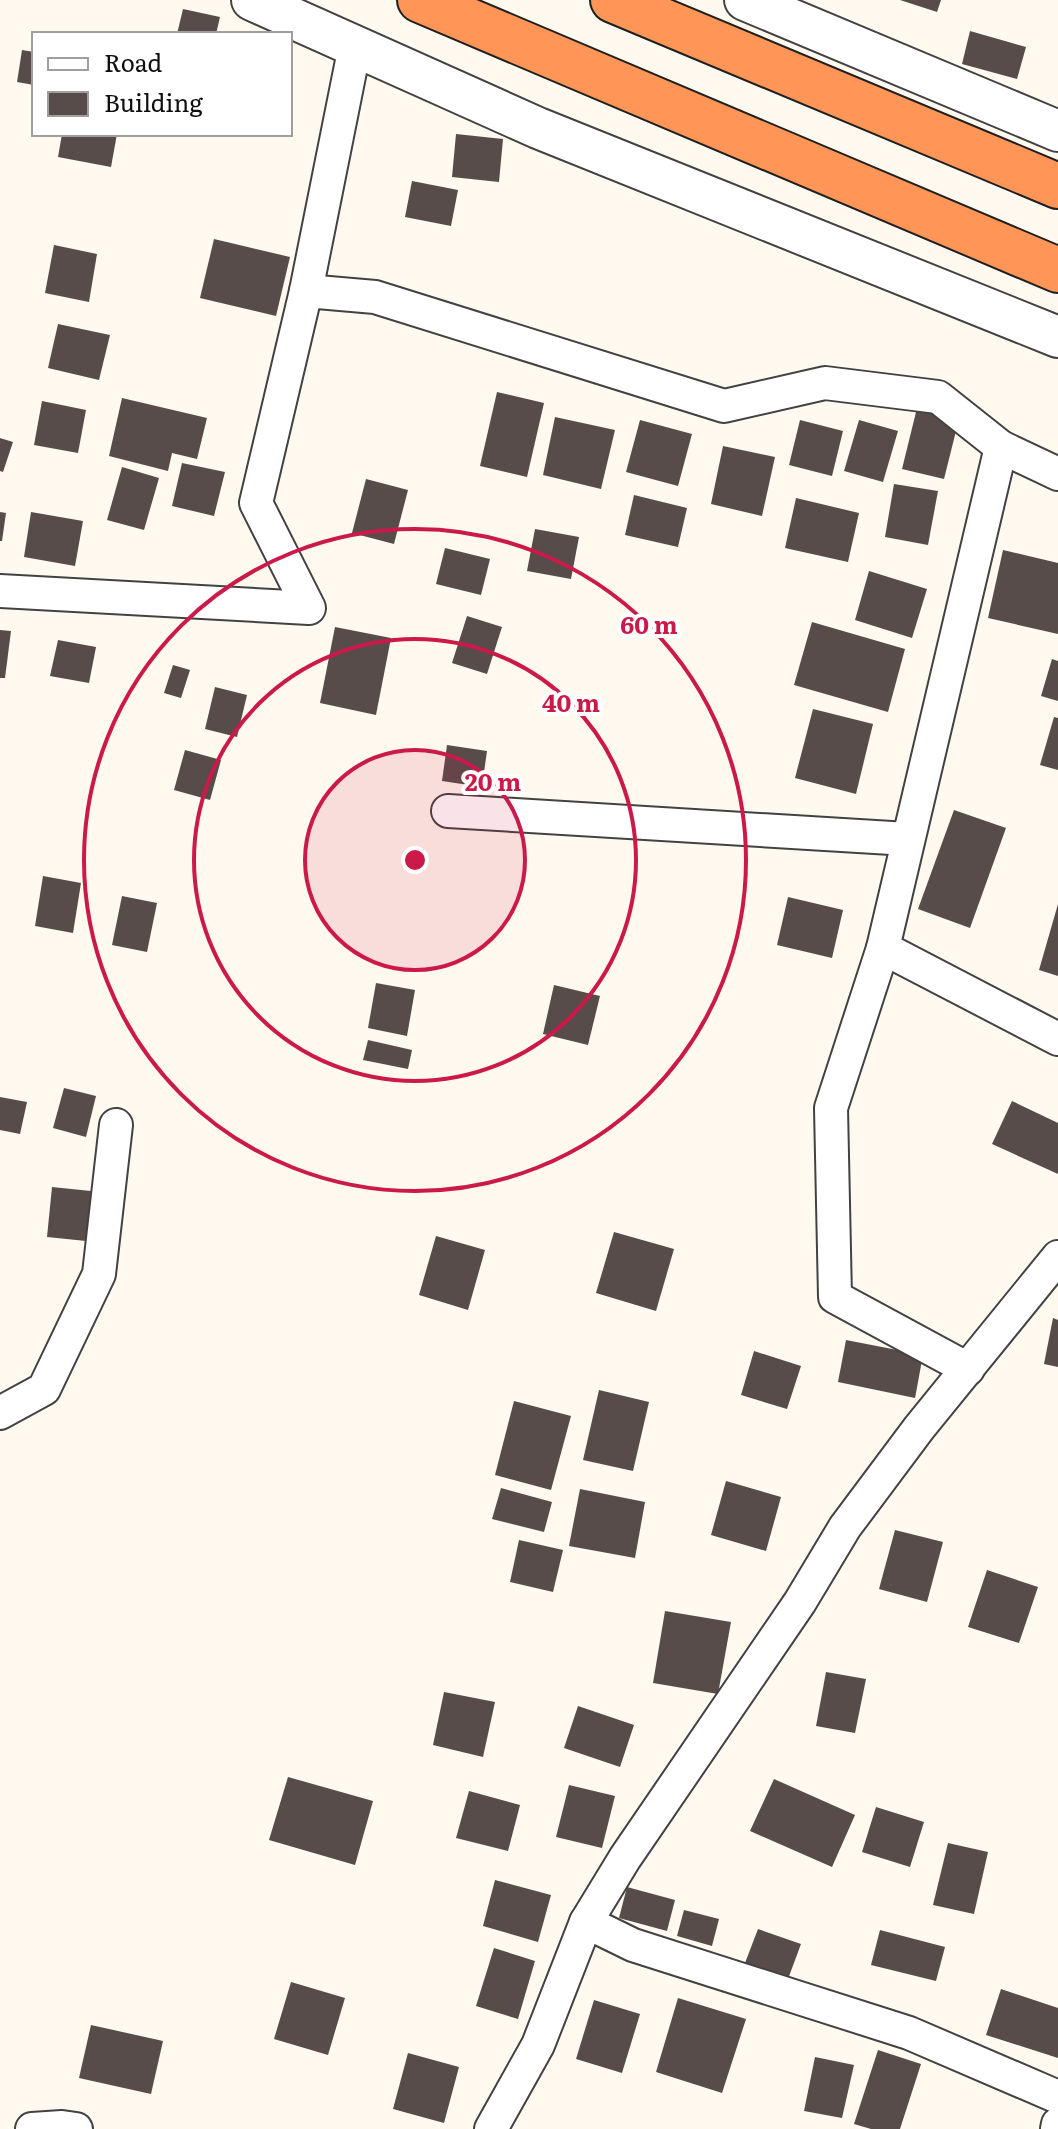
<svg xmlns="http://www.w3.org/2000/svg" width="1058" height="2129" font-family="Literata,serif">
	<rect width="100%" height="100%" fill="#fff9f0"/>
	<g fill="#584c4a">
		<path d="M 900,0 L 941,0 L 937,12 Z"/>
		<path d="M 183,9 L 220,17 L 216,34 L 177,34 Z"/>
		<path d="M 970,31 L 1026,47 L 1017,79 L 962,64 Z"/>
		<path d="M 22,50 L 34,52 L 34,85 L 17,82 Z"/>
		<path d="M 62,134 L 117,134 L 111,167 L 58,157 Z"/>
		<path d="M 456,134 L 503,139 L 499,182 L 452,177 Z"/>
		<path d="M 412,181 L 458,190 L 451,226 L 405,217 Z"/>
		<path d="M 214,239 L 290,257 L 276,316 L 200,298 Z"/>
		<path d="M 54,245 L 97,254 L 89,302 L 45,293 Z"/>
		<path d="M 58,324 L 110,335 L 99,380 L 48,368 Z"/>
		<path d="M 497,392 L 544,403 L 527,477 L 480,466 Z"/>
		<path d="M 122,398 L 207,418 L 197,459 L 172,453 L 168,471 L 109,456 Z"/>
		<path d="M 42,401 L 86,410 L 78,453 L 34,445 Z"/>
		<path d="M 917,408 L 959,419 L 944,479 L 902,469 Z"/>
		<path d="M 555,417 L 615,430 L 601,489 L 543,475 Z"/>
		<path d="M 640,420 L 692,434 L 678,486 L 626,472 Z"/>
		<path d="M 800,420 L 843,431 L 832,476 L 789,465 Z"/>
		<path d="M 859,420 L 898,431 L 883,482 L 844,471 Z"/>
		<path d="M 0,438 L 13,442 L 3,472 L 0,471 Z"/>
		<path d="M 723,446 L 775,457 L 762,516 L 711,504 Z"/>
		<path d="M 182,463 L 225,472 L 214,516 L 172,506 Z"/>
		<path d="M 122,467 L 159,478 L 144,530 L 107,520 Z"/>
		<path d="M 366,479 L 408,490 L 394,544 L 352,533 Z"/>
		<path d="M 894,484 L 938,491 L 928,545 L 885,537 Z"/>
		<path d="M 634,495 L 687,508 L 678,547 L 625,535 Z"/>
		<path d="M 796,498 L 859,513 L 848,562 L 785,548 Z"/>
		<path d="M 0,512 L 6,513 L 2,541 L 0,541 Z"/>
		<path d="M 31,512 L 83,521 L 75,566 L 24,557 Z"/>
		<path d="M 535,529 L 579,537 L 571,579 L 527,571 Z"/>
		<path d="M 445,548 L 490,559 L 481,595 L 436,584 Z"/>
		<path d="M 1003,550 L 1058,563 L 1058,634 L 988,618 Z"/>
		<path d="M 869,571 L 927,589 L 912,638 L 855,620 Z"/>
		<path d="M 467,616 L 502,627 L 487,674 L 452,663 Z"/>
		<path d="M 812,622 L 905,649 L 888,712 L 794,685 Z"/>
		<path d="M 335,627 L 391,638 L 376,715 L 320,703 Z"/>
		<path d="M 0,630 L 11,631 L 5,678 L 0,678 Z"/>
		<path d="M 58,640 L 96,647 L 89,683 L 50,676 Z"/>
		<path d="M 1052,659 L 1058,661 L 1058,701 L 1041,696 Z"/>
		<path d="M 173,665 L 190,670 L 181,698 L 164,693 Z"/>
		<path d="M 215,687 L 247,695 L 237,737 L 205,729 Z"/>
		<path d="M 813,709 L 873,724 L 856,794 L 795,778 Z"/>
		<path d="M 1054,717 L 1058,718 L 1058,770 L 1040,765 Z"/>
		<path d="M 447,745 L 487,751 L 482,787 L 442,781 Z"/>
		<path d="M 185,750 L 221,760 L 210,800 L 174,790 Z"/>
		<path d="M 954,810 L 1006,828 L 970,928 L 918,909 Z"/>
		<path d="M 43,876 L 81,883 L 73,933 L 35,926 Z"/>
		<path d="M 122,896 L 157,903 L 147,952 L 112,945 Z"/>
		<path d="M 788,897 L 843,910 L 832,958 L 777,945 Z"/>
		<path d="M 1058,904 L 1058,976 L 1039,970 Z"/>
		<path d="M 376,983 L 415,990 L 407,1036 L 368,1028 Z"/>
		<path d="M 554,985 L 600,996 L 588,1045 L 543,1034 Z"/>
		<path d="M 368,1040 L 412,1050 L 408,1069 L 363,1060 Z"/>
		<path d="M 64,1088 L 96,1096 L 86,1137 L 53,1128 Z"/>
		<path d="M 0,1097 L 27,1102 L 20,1134 L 0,1130 Z"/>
		<path d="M 1012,1101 L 1058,1123 L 1058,1174 L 992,1144 Z"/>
		<path d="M 52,1187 L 91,1191 L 86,1241 L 47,1237 Z"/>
		<path d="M 614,1232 L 674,1249 L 656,1311 L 596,1293 Z"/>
		<path d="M 436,1236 L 485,1250 L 468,1310 L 419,1295 Z"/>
		<path d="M 1053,1318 L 1058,1320 L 1058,1367 L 1044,1364 Z"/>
		<path d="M 846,1340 L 923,1355 L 915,1398 L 838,1382 Z"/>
		<path d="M 754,1351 L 801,1366 L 787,1409 L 741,1395 Z"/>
		<path d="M 599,1390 L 649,1402 L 633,1471 L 583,1460 Z"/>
		<path d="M 514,1401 L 571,1416 L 551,1490 L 495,1475 Z"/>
		<path d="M 726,1481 L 781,1497 L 766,1551 L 711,1535 Z"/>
		<path d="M 501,1488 L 552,1502 L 544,1532 L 492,1519 Z"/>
		<path d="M 580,1489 L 645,1502 L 635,1558 L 569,1546 Z"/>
		<path d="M 895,1530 L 943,1542 L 927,1602 L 879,1589 Z"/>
		<path d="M 519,1540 L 563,1550 L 553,1592 L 510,1582 Z"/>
		<path d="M 987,1570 L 1038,1587 L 1019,1643 L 968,1627 Z"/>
		<path d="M 665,1611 L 731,1622 L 718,1694 L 653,1683 Z"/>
		<path d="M 826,1672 L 866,1679 L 855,1733 L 816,1726 Z"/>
		<path d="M 444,1692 L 495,1702 L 483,1757 L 433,1745 Z"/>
		<path d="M 578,1706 L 634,1725 L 620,1767 L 564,1748 Z"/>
		<path d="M 288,1777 L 373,1801 L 355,1865 L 269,1840 Z"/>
		<path d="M 774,1779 L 855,1815 L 832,1867 L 750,1831 Z"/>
		<path d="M 569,1785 L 615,1796 L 602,1848 L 556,1837 Z"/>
		<path d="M 469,1791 L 520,1805 L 508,1851 L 456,1838 Z"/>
		<path d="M 876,1807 L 924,1822 L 910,1867 L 862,1852 Z"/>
		<path d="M 948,1843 L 988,1852 L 974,1914 L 933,1905 Z"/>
		<path d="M 495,1880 L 551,1895 L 538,1942 L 483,1926 Z"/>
		<path d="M 627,1887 L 675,1900 L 667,1931 L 619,1918 Z"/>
		<path d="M 684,1910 L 719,1919 L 712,1946 L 677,1936 Z"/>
		<path d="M 758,1929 L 801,1944 L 788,1979 L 745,1963 Z"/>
		<path d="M 880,1930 L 945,1947 L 936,1981 L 871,1965 Z"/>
		<path d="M 494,1948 L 535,1961 L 518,2019 L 476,2006 Z"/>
		<path d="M 291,1982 L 345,1998 L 328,2055 L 274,2039 Z"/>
		<path d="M 1001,1989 L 1058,2008 L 1058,2058 L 986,2035 Z"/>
		<path d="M 678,1998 L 746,2019 L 722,2093 L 656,2072 Z"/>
		<path d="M 594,2000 L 640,2014 L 622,2073 L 576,2059 Z"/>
		<path d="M 91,2025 L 163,2041 L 151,2094 L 79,2078 Z"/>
		<path d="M 878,2050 L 921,2064 L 900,2129 L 871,2129 L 854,2124 Z"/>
		<path d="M 408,2053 L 459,2067 L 444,2123 L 393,2109 Z"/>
		<path d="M 815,2057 L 854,2065 L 842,2118 L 804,2111 Z"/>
	</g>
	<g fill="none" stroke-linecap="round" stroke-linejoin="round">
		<defs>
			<g id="minor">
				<path d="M 306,291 L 375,297 L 724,406 L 825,383 L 938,397 L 1001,447 L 1058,474"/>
				<path d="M 1001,447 L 883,948 L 1058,1039"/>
				<path d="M 0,591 L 309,608 L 256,503 L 306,291 L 355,46"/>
				<path d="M 448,811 L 908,839"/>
				<path d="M 883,948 L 831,1108 L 835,1297 L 968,1369"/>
				<path d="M 0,1413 L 44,1389 L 99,1274 L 116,1125"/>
				<path d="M 586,1922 L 633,1945 L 909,2033 L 1058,2097"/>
				<path d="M 32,2129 L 62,2127 L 76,2129"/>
				<path d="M 491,2129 L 538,2045 L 586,1922 L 625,1858 L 800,1602 L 845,1527 L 919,1428 L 1058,1257"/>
				<path d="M 1057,2129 L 1058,2124"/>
			</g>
			<g id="tertiary">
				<path d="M 252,0 L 538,128 L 1058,337"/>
				<path d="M 745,0 L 1058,131"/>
			</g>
			<g id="trunk">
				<path d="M 420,0 L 1058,270"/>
				<path d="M 613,0 L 1058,186"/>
			</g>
		</defs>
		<use href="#minor" stroke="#424242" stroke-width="36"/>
		<use href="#tertiary" stroke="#424242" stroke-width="44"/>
		<use href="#trunk" stroke="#202020" stroke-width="48"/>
		<use href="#minor" stroke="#fff" stroke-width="32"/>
		<use href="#tertiary" stroke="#fff" stroke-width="40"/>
		<use href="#trunk" stroke="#ff9657" stroke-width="44"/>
	</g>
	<circle cx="415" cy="860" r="110" fill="#cb1a49" fill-opacity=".12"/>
	<g fill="none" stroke="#cb1a49" stroke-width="4">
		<circle cx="415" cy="860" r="110"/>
		<circle cx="415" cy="860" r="221"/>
		<circle cx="415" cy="860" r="331"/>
	</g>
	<circle cx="415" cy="860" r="12" fill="#cb1a49" stroke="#fff" stroke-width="4"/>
	<g font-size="24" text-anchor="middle" font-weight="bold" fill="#cb1a49" stroke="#fff" stroke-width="8" stroke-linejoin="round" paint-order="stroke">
		<text x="649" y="634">60 m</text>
		<text x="571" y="712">40 m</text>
		<text x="493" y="791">20 m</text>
	</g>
	<rect x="32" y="32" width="260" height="104" fill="#ffffff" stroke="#9f9f9f" stroke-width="2"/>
	<rect x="48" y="58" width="40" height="12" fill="#ffffff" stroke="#9f9f9f" stroke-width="2"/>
	<text x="104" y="72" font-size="24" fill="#0f0f0f">Road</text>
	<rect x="48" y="92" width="40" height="24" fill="#584c4a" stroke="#9f9f9f" stroke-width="2"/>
	<text x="104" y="112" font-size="24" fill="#0f0f0f">Building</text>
</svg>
